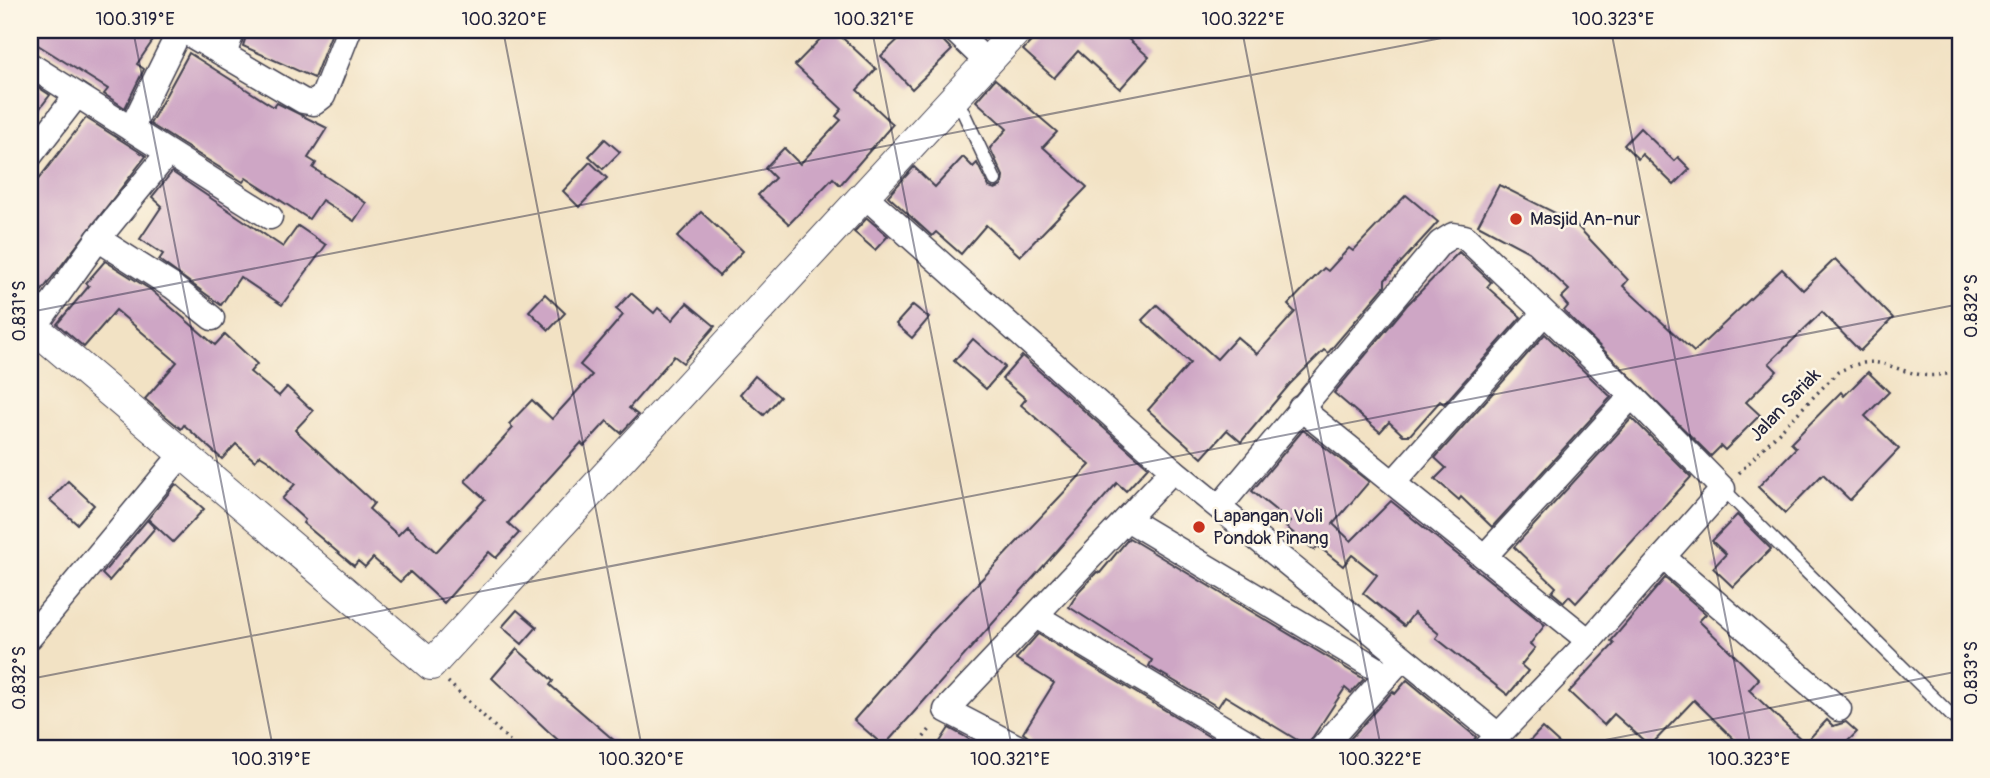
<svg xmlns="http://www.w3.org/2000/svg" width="1990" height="778" font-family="Pangolin,sans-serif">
	<rect width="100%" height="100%" fill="#fcf5e5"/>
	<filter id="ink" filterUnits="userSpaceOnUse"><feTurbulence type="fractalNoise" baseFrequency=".0143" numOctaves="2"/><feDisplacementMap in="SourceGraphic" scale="14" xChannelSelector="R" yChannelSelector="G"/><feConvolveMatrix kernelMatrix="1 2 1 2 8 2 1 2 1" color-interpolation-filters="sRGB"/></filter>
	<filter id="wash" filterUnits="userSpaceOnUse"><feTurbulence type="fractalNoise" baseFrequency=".00686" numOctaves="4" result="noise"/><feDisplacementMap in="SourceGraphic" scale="28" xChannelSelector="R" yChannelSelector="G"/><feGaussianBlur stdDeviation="1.57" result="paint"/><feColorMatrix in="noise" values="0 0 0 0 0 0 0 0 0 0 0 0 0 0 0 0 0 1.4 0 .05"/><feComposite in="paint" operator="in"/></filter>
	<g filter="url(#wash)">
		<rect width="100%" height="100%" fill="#f2e2c4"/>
		<g id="blocks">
			<g fill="#cea6c5">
				<path d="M 30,30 L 160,30 L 137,64 L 144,69 L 125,108 L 104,94 L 108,89 L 30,40 Z"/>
				<path d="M 248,30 L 333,30 L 314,78 L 243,46 Z"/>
				<path d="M 829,30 L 834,30 L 876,69 L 857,90 L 893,124 L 840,185 L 833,178 L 789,224 L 758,195 L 775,178 L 765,168 L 784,148 L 800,164 L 841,120 L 836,116 L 842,109 L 795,65 Z"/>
				<path d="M 908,30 L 933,30 L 952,50 L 912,89 L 881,56 Z"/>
				<path d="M 1042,30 L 1118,30 L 1149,57 L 1120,89 L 1078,51 L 1054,78 L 1023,50 Z"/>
				<path d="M 189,53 L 274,107 L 277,103 L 327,128 L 308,158 L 316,163 L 313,168 L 366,203 L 354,221 L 322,200 L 309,219 L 246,178 L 243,182 L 150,124 Z"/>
				<path d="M 995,79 L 1057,132 L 1043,147 L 1087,187 L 1020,256 L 986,225 L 961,254 L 936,232 L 932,236 L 888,196 L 914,167 L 935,187 L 963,157 L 973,167 L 977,163 L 989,187 L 995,189 L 1002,186 L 1003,176 L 990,148 L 1007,129 L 976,101 Z"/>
				<path d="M 30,82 L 50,95 L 30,121 Z"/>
				<path d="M 86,118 L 146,156 L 30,306 L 30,190 Z"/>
				<path d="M 1640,128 L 1674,161 L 1678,157 L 1690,169 L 1674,185 L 1642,154 L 1638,159 L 1624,145 Z"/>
				<path d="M 605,139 L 620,152 L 603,169 L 589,156 Z"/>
				<path d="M 590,162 L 607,178 L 579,207 L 563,191 Z"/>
				<path d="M 172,172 L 283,247 L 298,226 L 326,245 L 282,305 L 240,277 L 221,305 L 159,260 L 163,254 L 140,239 L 162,206 L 152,197 Z"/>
				<path d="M 1499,185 L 1563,217 L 1566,214 L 1628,280 L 1623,286 L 1694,352 L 1782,269 L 1803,290 L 1835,259 L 1893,318 L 1860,351 L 1822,312 L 1769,363 L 1777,371 L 1746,402 L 1760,415 L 1725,450 L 1721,446 L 1711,456 L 1564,311 L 1568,306 L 1561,298 L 1569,290 L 1529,252 L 1478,225 Z"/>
				<path d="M 1406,195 L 1438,222 L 1385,280 L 1385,286 L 1328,353 L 1324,350 L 1290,384 L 1241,442 L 1227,430 L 1202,458 L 1148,410 L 1190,363 L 1142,320 L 1157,305 L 1217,359 L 1237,337 L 1257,354 L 1295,312 L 1288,305 L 1308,284 L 1324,268 L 1328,271 L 1349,248 L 1353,251 Z"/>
				<path d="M 701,212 L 743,251 L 719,276 L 677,237 Z"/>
				<path d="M 867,218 L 888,236 L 875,250 L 854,232 Z"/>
				<path d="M 1459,252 L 1491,282 L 1487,287 L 1521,317 L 1444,404 L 1440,401 L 1410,435 L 1403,435 L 1389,422 L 1380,432 L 1334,393 L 1407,305 Z"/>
				<path d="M 105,261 L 151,290 L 215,345 L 225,334 L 257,364 L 250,372 L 279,396 L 287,387 L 313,411 L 295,430 L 374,503 L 369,509 L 398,535 L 407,526 L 436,552 L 485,499 L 465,481 L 513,428 L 509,424 L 532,400 L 552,419 L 592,375 L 580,365 L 623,315 L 616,309 L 631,293 L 654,313 L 658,308 L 672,320 L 687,303 L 715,326 L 683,363 L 674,356 L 629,408 L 638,415 L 621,433 L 607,421 L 584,446 L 581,443 L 508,523 L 519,533 L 496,558 L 489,552 L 444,603 L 410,572 L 400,582 L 373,558 L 365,567 L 358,561 L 354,566 L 303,523 L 305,520 L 282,499 L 295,484 L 268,460 L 260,455 L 255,461 L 236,444 L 222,459 L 184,425 L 181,429 L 145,399 L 177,362 L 116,310 L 84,347 L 57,324 L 89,286 L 86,283 Z"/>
				<path d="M 545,294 L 565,313 L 549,330 L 529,311 Z"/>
				<path d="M 913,305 L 929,318 L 912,338 L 896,324 Z"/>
				<path d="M 1545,334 L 1611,397 L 1492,527 L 1461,497 L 1459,500 L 1435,479 L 1446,468 L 1435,458 Z"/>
				<path d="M 973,339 L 1005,367 L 986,389 L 954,361 Z"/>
				<path d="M 1022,356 L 1148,467 L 1126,491 L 1117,483 L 884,746 L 854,720 L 922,642 L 1090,465 L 1021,405 L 1026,399 L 1002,379 Z"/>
				<path d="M 1868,372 L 1889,392 L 1865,416 L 1899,449 L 1850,500 L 1823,474 L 1785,513 L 1758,487 L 1796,448 L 1791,443 L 1841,392 L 1844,396 Z"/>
				<path d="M 755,376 L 780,397 L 764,415 L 740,394 Z"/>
				<path d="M 1632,418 L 1691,477 L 1576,603 L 1569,596 L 1564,602 L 1552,592 L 1556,587 L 1514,547 Z"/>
				<path d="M 1303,430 L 1369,482 L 1333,524 L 1351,541 L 1391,501 L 1545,625 L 1530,644 L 1535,648 L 1521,665 L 1528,671 L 1508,695 L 1436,638 L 1439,634 L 1414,613 L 1404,626 L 1363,593 L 1377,575 L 1352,555 L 1343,566 L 1318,546 L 1314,550 L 1286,527 L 1290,522 L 1252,491 Z"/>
				<path d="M 68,481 L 94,505 L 77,524 L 50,500 Z"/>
				<path d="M 176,484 L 204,509 L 173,542 L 148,519 Z"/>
				<path d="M 1737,515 L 1771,549 L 1733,587 L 1713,568 L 1726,554 L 1712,541 Z"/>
				<path d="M 147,520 L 155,528 L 109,581 L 102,574 Z"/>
				<path d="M 1129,538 L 1364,679 L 1351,693 L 1345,688 L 1307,746 L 1225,696 L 1218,707 L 1149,666 L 1152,660 L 1069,607 L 1079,591 L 1097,572 L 1100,573 Z"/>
				<path d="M 1665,578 L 1706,614 L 1699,621 L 1759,679 L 1749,690 L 1805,743 L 1827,720 L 1833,726 L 1846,722 L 1857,732 L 1841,748 L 1743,748 L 1694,700 L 1650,746 L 1614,714 L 1604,725 L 1569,692 L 1614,644 L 1611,641 Z"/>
				<path d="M 517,610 L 537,627 L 522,644 L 502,627 Z"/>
				<path d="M 1038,634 L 1228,748 L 1034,748 L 1031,739 L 1023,733 L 1054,683 L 1016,659 Z"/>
				<path d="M 517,649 L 553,681 L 550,685 L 623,748 L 567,748 L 548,731 L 492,678 Z"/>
				<path d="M 1407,680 L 1476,737 L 1468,748 L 1342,748 L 1393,691 L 1395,694 Z"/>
				<path d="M 949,728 L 962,735 L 983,748 L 936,748 Z"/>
				<path d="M 1542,728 L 1564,748 L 1523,748 Z"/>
			</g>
		</g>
	</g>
	<g filter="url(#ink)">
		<use href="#blocks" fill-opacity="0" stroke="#413f50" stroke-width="2"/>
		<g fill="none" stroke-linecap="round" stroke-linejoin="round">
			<defs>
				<g id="service">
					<path d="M 957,99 L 995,180"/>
					<path d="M 1723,489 L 1960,724"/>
				</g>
				<g id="minor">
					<path d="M 182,30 L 303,101 L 314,103 L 323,96 L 349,30"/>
					<path d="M 954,30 L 988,63"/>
					<path d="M 224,54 L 233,30"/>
					<path d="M 30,65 L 270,217"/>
					<path d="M 131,129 L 180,30"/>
					<path d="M 30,156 L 77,95"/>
					<path d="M 865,196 L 1173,470 L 1498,735"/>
					<path d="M 98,239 L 172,286 L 212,318"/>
					<path d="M 34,328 L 98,239 L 168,153"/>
					<path d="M 1300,408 L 1589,641"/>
					<path d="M 1394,482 L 1544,313"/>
					<path d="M 1220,506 L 1440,243 L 1453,235 L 1465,237 L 1632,396 L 1723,489 L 1589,641 L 1486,748"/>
					<path d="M 1127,519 L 1387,675"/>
					<path d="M 1485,556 L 1632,396"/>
					<path d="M 1663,557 L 1839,709"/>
					<path d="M 1036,616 L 1257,748"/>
					<path d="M 30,637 L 183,453"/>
					<path d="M 1019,748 L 946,710 L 1173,470"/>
					<path d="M 1322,748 L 1396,665"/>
				</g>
				<path id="tertiary" d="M 30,324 L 431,665 L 1017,30"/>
			</defs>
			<use href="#service" stroke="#413f50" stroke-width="15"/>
			<use href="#minor" stroke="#413f50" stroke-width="27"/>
			<use href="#tertiary" stroke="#413f50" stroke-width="32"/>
			<g stroke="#413f50" stroke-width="3.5" stroke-dasharray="2 5" stroke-linecap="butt">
				<path d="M 1739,473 L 1838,372 C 1878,352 1884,368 1922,375 C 1934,377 1948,373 1960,373"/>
				<path d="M 448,682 L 517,748"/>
				<path d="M 915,748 L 931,728"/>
			</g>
			<use href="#service" stroke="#fff" stroke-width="12"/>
			<use href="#minor" stroke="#fff" stroke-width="24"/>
			<use href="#tertiary" stroke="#fff" stroke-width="30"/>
		</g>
	</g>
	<path fill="none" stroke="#22223b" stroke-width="2" stroke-opacity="0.45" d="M 133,30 L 273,748M 503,30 L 642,748M 872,30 L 1012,748M 1242,30 L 1381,748M 1611,30 L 1751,748M 30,312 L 1483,30M 30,679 L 1960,304M 1564,748 L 1960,671"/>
	<g fill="#c8321e" stroke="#fcf5e5" stroke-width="2.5">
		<circle cx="1516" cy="219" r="7"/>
		<circle cx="1199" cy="527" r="7"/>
	</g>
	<g text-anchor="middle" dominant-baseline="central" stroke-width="5" stroke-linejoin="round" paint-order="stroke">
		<g font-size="19" fill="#22223b" stroke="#fcf5e5" text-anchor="start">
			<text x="1530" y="219">Masjid An-nur</text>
			<text x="1213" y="516">Lapangan Voli<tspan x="1213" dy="22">Pondok Pinang</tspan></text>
		</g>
		<g font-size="19" fill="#22223b" stroke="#fcf5e5">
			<text transform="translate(1785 405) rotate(-46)">Jalan Sariak</text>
		</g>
	</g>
	<rect width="1990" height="778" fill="none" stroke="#fcf5e5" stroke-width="77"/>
	<rect x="38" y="38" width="1914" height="702" fill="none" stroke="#22223b" stroke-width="2.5"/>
	<g font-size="18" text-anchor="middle" fill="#22223b">
		<text x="135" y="25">100.319°E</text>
		<text x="504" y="25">100.320°E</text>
		<text x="874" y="25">100.321°E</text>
		<text x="1243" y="25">100.322°E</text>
		<text x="1613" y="25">100.323°E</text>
		<text transform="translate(1971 306) rotate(-90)" y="6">0.832°S</text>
		<text transform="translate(19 311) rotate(-90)" y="6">0.831°S</text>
		<text transform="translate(1971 673) rotate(-90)" y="6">0.833°S</text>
		<text transform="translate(19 678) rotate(-90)" y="6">0.832°S</text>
		<text x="271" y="765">100.319°E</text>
		<text x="641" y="765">100.320°E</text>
		<text x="1010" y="765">100.321°E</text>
		<text x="1380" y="765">100.322°E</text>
		<text x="1749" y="765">100.323°E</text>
	</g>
</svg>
